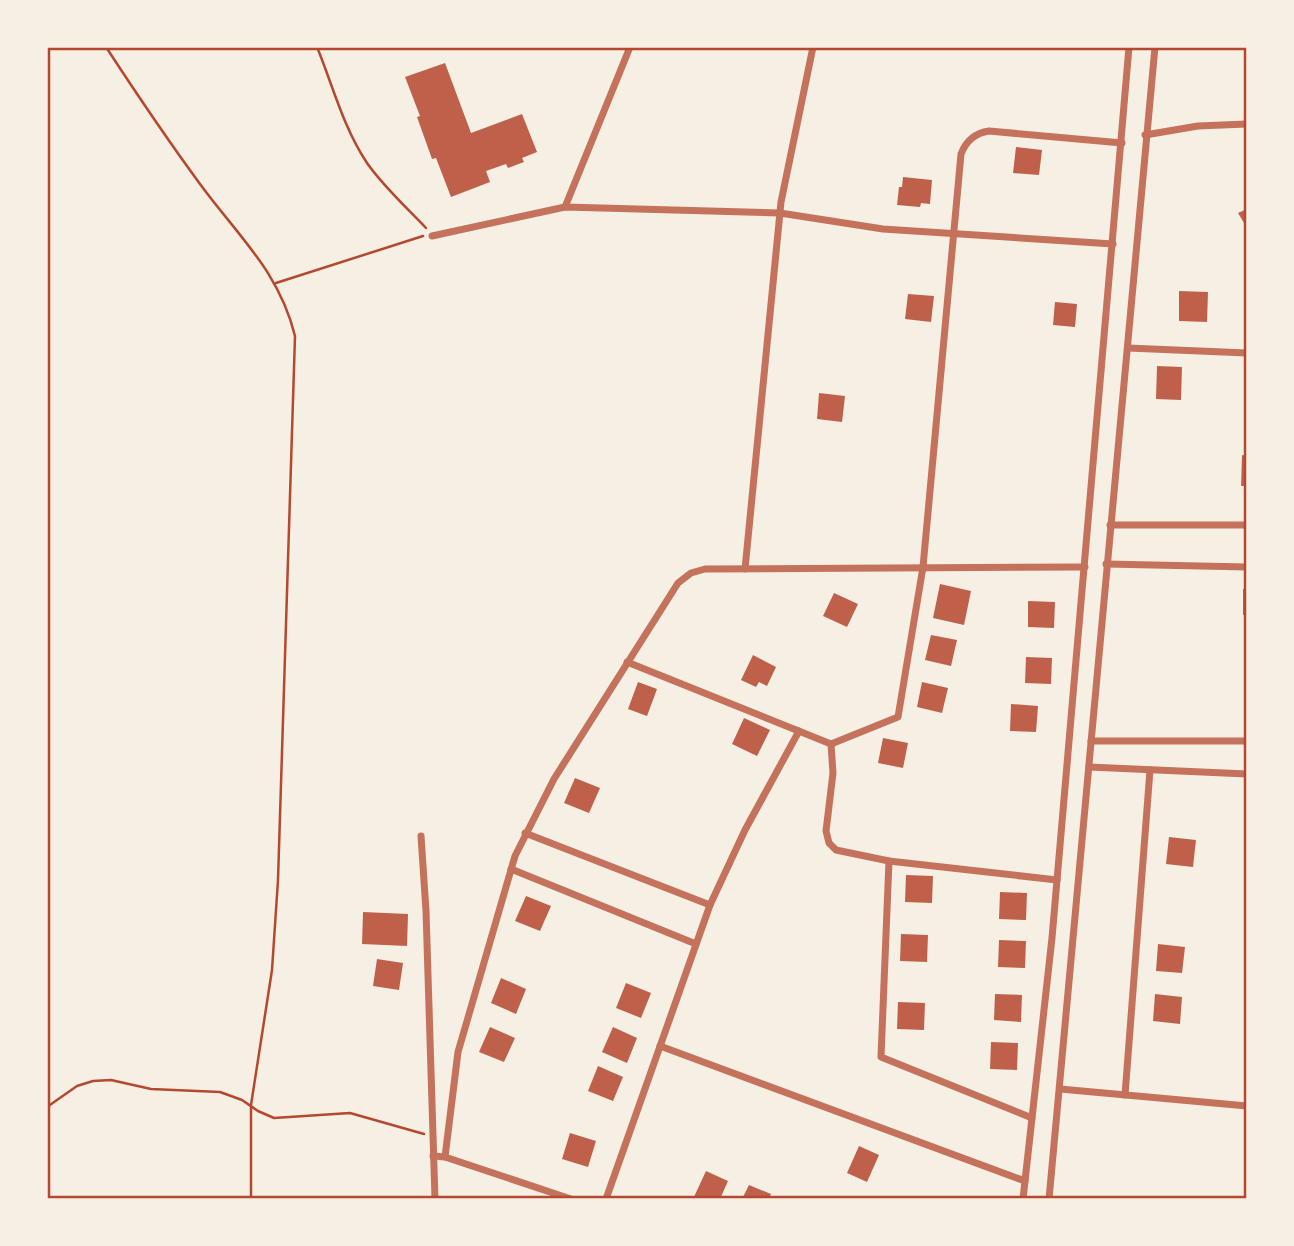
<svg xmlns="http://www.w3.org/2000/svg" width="1294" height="1246" font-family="Barlow,sans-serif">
	<rect width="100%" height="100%" fill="#f6efe4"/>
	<g fill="#bf614a">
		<path d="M 445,63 L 471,133 L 522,114 L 537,152 L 522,158 L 524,162 L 508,168 L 506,164 L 486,171 L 490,182 L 451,197 L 436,158 L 432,159 L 417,117 L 420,116 L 405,77 Z"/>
		<path d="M 1016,147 L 1042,150 L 1039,175 L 1013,173 Z"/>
		<path d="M 903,177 L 932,180 L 930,204 L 921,203 L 920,207 L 897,205 L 899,187 L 902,187 Z"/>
		<path d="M 1247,209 L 1247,228 L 1238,213 Z"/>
		<path d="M 1179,291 L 1208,292 L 1207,322 L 1179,321 Z"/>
		<path d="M 908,294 L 934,296 L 931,322 L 905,319 Z"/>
		<path d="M 1055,302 L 1077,304 L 1075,327 L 1053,325 Z"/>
		<path d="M 1157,366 L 1182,367 L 1181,400 L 1156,399 Z"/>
		<path d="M 819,393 L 845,396 L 842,422 L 817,419 Z"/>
		<path d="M 1242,455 L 1247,456 L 1247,486 L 1241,486 Z"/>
		<path d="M 940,584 L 971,591 L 964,625 L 933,618 Z"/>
		<rect x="1243" y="589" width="4" height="26"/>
		<path d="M 834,593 L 858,604 L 847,627 L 823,616 Z"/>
		<path d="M 1028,601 L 1055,602 L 1054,628 L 1028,627 Z"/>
		<path d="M 931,635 L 957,640 L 951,666 L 925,660 Z"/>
		<path d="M 753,655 L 776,667 L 767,686 L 759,682 L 756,687 L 741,680 Z"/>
		<path d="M 1026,657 L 1052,658 L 1051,684 L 1025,683 Z"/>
		<path d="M 638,682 L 657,689 L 647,716 L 628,709 Z"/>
		<path d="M 922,682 L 948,688 L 942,713 L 917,707 Z"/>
		<path d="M 1011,704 L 1038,706 L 1036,732 L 1010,731 Z"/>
		<path d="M 744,718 L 770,730 L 757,756 L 732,744 Z"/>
		<path d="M 883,738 L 908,743 L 903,768 L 878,763 Z"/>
		<path d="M 575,778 L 600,788 L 589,813 L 564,803 Z"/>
		<path d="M 1169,837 L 1196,840 L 1193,867 L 1166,864 Z"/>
		<path d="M 906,875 L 933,876 L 932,903 L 905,902 Z"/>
		<path d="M 1000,892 L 1027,893 L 1026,920 L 999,919 Z"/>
		<path d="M 526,896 L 551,906 L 540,931 L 515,921 Z"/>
		<path d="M 363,912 L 408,914 L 407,946 L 362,944 Z"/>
		<path d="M 901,934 L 928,935 L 927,962 L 900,961 Z"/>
		<path d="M 999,940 L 1026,941 L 1025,968 L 998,967 Z"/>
		<path d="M 1158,944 L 1185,947 L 1182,973 L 1156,971 Z"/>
		<path d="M 377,959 L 403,963 L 399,990 L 373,986 Z"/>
		<path d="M 501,978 L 526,989 L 516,1014 L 491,1003 Z"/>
		<path d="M 626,983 L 651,993 L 641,1018 L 616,1008 Z"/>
		<path d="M 995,994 L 1022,995 L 1021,1022 L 994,1020 Z"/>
		<path d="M 1155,994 L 1182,997 L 1180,1024 L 1153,1021 Z"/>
		<path d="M 898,1002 L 925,1003 L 924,1030 L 897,1029 Z"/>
		<path d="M 490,1027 L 515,1038 L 504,1062 L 479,1052 Z"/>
		<path d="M 613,1027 L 637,1038 L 627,1063 L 602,1052 Z"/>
		<path d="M 991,1042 L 1018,1043 L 1017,1070 L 990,1069 Z"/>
		<path d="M 598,1066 L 623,1077 L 613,1101 L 588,1091 Z"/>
		<path d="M 570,1133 L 596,1141 L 588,1167 L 562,1159 Z"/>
		<path d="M 859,1146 L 879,1155 L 867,1182 L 847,1173 Z"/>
		<path d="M 706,1171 L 728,1181 L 720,1199 L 693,1199 Z"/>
		<path d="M 749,1185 L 771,1194 L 769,1199 L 742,1199 Z"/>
	</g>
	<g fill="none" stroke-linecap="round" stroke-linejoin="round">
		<g stroke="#b5482f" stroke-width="2.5">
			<path d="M 106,47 C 136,93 167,139 200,184 C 238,236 279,271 295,336 L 278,880 L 272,970 L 251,1105 L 251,1199"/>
			<path d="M 317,47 C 333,86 343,127 367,163 C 383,186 406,207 426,228"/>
			<path d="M 276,283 L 423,236"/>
			<path d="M 47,1107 L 77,1086 L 93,1081 L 111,1080 L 151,1089 L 220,1092 L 242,1100 L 258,1111 L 274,1118 L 350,1113 L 424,1134"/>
		</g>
		<g stroke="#c5725c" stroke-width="7">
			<path d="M 1145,135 L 1198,126 L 1247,124"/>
			<path d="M 565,207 L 630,47"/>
			<path d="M 432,236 L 565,207 L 780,213 L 883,229 L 1113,244"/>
			<path d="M 1128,348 L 1247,353"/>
			<path d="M 1110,525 L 1247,525"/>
			<path d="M 1106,564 L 1247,567"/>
			<path d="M 745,569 L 781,202 L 813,47"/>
			<path d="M 627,662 L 831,744 L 898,717 L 923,567 L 961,154 C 966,141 975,133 989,131 L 1122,143"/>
			<path d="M 1091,741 L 1247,741"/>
			<path d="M 831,744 L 833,773 L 826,831 L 829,843 L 836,850 L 889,861 L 1057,880"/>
			<path d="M 1089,767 L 1247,774"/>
			<path d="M 525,833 L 710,905"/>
			<path d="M 421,836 L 426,911 L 435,1199"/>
			<path d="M 889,861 L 881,1057 L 1032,1118"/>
			<path d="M 511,869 L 696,944"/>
			<path d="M 660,1046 L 1025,1181"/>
			<path d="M 1060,1089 L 1247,1106"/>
			<path d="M 1125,1095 L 1150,770"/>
			<path d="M 433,1156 L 445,1157 L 571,1199"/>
			<path d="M 445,1157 L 458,1052 L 515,856 L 554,779 L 678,583 L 691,573 L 705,569 L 1085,567"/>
			<path d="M 606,1199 L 710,905 L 745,830 L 799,731"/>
			<path d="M 1023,1199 L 1052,938 L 1129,47"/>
			<path d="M 1049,1199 L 1155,47"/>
		</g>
	</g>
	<rect width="1294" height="1246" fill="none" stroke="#f6efe4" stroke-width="98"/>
	<rect x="49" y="49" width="1196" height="1148" fill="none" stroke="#b5482f" stroke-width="2.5"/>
</svg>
